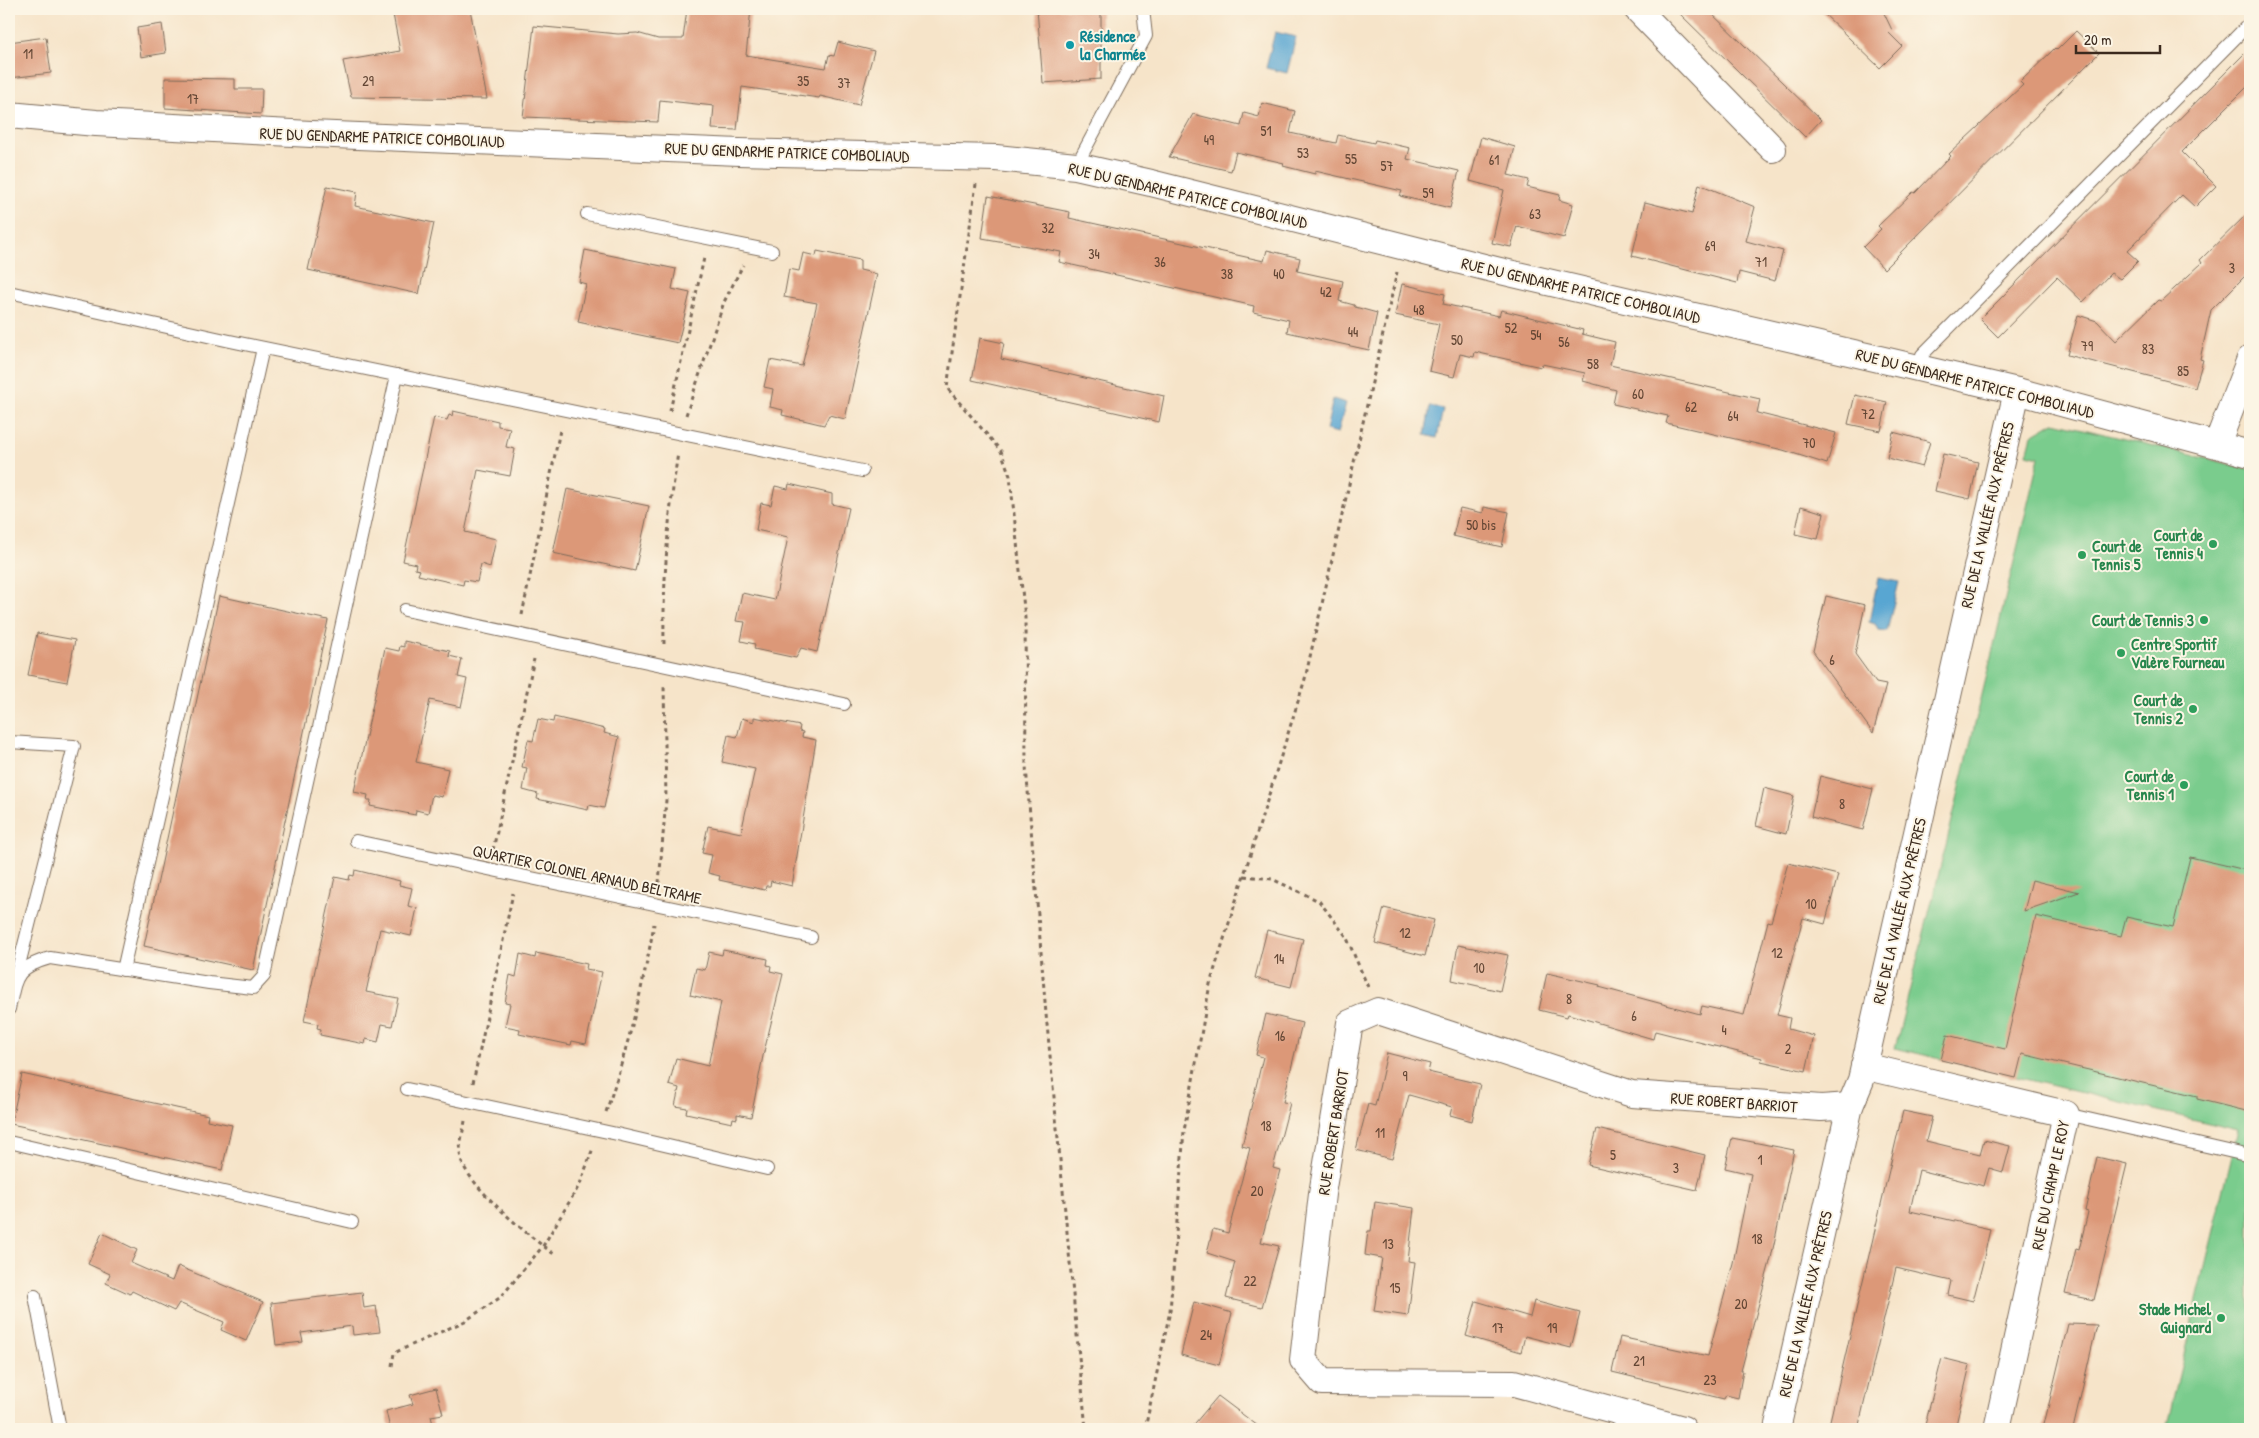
<svg xmlns="http://www.w3.org/2000/svg" width="2259" height="1438" font-family="'Patrick Hand',sans-serif">
	<rect width="100%" height="100%" fill="#fcf5e5"/>
	<filter id="ink" filterUnits="userSpaceOnUse"><feTurbulence type="fractalNoise" baseFrequency=".02" numOctaves="2"/><feDisplacementMap in="SourceGraphic" scale="10" xChannelSelector="R" yChannelSelector="G"/><feConvolveMatrix kernelMatrix="1 2 1 2 8 2 1 2 1" color-interpolation-filters="sRGB"/></filter>
	<filter id="wash" filterUnits="userSpaceOnUse"><feTurbulence type="fractalNoise" baseFrequency=".0096" numOctaves="4" result="noise"/><feDisplacementMap in="SourceGraphic" scale="20" xChannelSelector="R" yChannelSelector="G"/><feGaussianBlur stdDeviation="1.12" result="paint"/><feColorMatrix in="noise" values="0 0 0 0 0 0 0 0 0 0 0 0 0 0 0 0 0 1.4 0 .05"/><feComposite in="paint" operator="in"/></filter>
	<g filter="url(#wash)">
		<rect width="100%" height="100%" fill="#f6e4c9"/>
		<path fill="#7acc8d" stroke="#5a7b56" d="M 2054,422 L 2250,469 L 2250,1429 L 2166,1429 L 2238,1130 L 1895,1048 L 1948,837 L 2039,457 L 2027,454 L 2032,435 Z"/>
		<g fill="#59a6d2" stroke="#4a6878">
			<path d="M 1275,32 L 1296,37 L 1287,73 L 1266,68 Z"/>
			<path d="M 1333,399 L 1346,403 L 1338,433 L 1326,430 Z"/>
			<path d="M 1430,406 L 1443,409 L 1437,438 L 1425,435 Z"/>
			<path d="M 1878,578 L 1899,582 L 1887,631 L 1879,630 L 1875,624 L 1869,622 Z"/>
		</g>
		<g id="blocks">
			<g fill="#dc9878">
				<path d="M 392,9 L 470,9 L 487,99 L 351,97 L 343,61 L 400,51 Z"/>
				<path d="M 687,9 L 751,9 L 746,55 L 826,68 L 829,55 L 834,56 L 838,42 L 874,51 L 859,105 L 820,96 L 819,98 L 742,87 L 737,130 L 712,129 L 714,106 L 660,100 L 658,122 L 523,117 L 534,26 L 618,34 L 637,33 L 658,39 L 683,39 Z"/>
				<path d="M 1037,9 L 1101,9 L 1101,79 L 1043,83 Z"/>
				<path d="M 1675,9 L 1707,9 L 1821,120 L 1805,137 Z"/>
				<path d="M 1819,9 L 1882,9 L 1892,30 L 1889,33 L 1902,46 L 1880,68 Z"/>
				<path d="M 162,24 L 166,53 L 141,57 L 137,28 Z"/>
				<path d="M 2076,31 L 2099,53 L 1884,269 L 1863,247 L 1881,229 L 1878,226 L 1913,192 L 1915,193 L 1951,156 L 1949,154 L 2023,85 L 2020,82 L 2055,48 L 2057,50 Z"/>
				<path d="M 46,37 L 51,73 L 10,78 L 9,42 Z"/>
				<path d="M 2250,48 L 2250,84 L 2182,152 L 2216,186 L 2195,207 L 2182,195 L 2127,251 L 2138,261 L 2120,279 L 2111,273 L 2083,302 L 2057,277 L 1998,337 L 1980,319 Z"/>
				<path d="M 165,78 L 235,79 L 235,89 L 262,89 L 261,114 L 165,108 Z"/>
				<path d="M 1262,103 L 1295,111 L 1290,133 L 1336,143 L 1338,135 L 1374,143 L 1375,140 L 1410,148 L 1407,159 L 1459,171 L 1450,208 L 1400,196 L 1402,191 L 1315,171 L 1315,174 L 1283,166 L 1284,163 L 1236,152 L 1231,171 L 1169,157 L 1193,114 L 1241,126 L 1244,113 L 1259,117 Z"/>
				<path d="M 1481,137 L 1515,147 L 1508,175 L 1529,180 L 1527,187 L 1560,195 L 1559,200 L 1573,204 L 1564,238 L 1517,226 L 1511,247 L 1492,243 L 1504,190 L 1470,181 Z"/>
				<path d="M 1699,184 L 1755,207 L 1746,241 L 1783,251 L 1775,281 L 1739,272 L 1737,283 L 1632,256 L 1645,202 L 1692,214 Z"/>
				<path d="M 327,186 L 357,192 L 355,206 L 434,223 L 419,294 L 308,270 Z"/>
				<path d="M 988,196 L 1070,212 L 1069,218 L 1264,261 L 1267,250 L 1300,258 L 1297,271 L 1343,281 L 1339,301 L 1354,305 L 1355,307 L 1377,313 L 1369,350 L 1287,332 L 1289,320 L 1253,312 L 1254,306 L 1059,262 L 1061,252 L 982,238 Z"/>
				<path d="M 2250,211 L 2250,271 L 2211,310 L 2200,359 L 2203,360 L 2195,388 L 2067,355 L 2078,315 L 2097,321 L 2116,341 L 2158,300 L 2161,301 L 2202,263 L 2200,260 Z"/>
				<path d="M 585,250 L 676,269 L 672,289 L 690,293 L 678,343 L 578,322 L 586,284 L 579,282 Z"/>
				<path d="M 817,251 L 860,260 L 860,270 L 877,274 L 845,419 L 829,415 L 824,425 L 782,415 L 783,410 L 770,407 L 773,389 L 764,387 L 770,360 L 802,366 L 817,303 L 784,297 L 789,269 L 799,271 L 803,253 L 816,256 Z"/>
				<path d="M 1402,284 L 1445,294 L 1443,304 L 1499,316 L 1501,310 L 1583,330 L 1582,334 L 1615,342 L 1610,365 L 1760,399 L 1757,413 L 1836,433 L 1827,464 L 1783,450 L 1666,423 L 1668,416 L 1613,404 L 1616,390 L 1583,381 L 1585,373 L 1542,364 L 1541,367 L 1475,352 L 1474,357 L 1460,354 L 1454,377 L 1429,371 L 1439,324 L 1395,315 Z"/>
				<path d="M 980,338 L 1004,343 L 1001,359 L 1164,396 L 1159,422 L 972,380 Z"/>
				<path d="M 1855,395 L 1887,402 L 1881,431 L 1848,424 Z"/>
				<path d="M 453,411 L 498,421 L 498,426 L 510,428 L 506,447 L 515,449 L 510,476 L 478,470 L 465,532 L 496,539 L 490,567 L 481,564 L 477,582 L 464,580 L 463,585 L 418,575 L 420,570 L 415,569 L 416,564 L 403,561 L 434,417 L 447,420 L 449,415 L 452,416 Z"/>
				<path d="M 1893,432 L 1930,442 L 1922,467 L 1887,458 Z"/>
				<path d="M 1943,454 L 1978,462 L 1970,499 L 1935,491 Z"/>
				<path d="M 789,484 L 832,494 L 832,504 L 849,508 L 817,652 L 801,648 L 796,658 L 754,649 L 755,644 L 741,641 L 745,622 L 736,621 L 742,593 L 775,600 L 788,537 L 756,530 L 761,503 L 771,505 L 775,486 L 788,489 Z"/>
				<path d="M 567,489 L 649,506 L 635,571 L 553,553 Z"/>
				<path d="M 1801,506 L 1824,513 L 1818,539 L 1795,534 Z"/>
				<path d="M 1484,507 L 1509,512 L 1502,547 L 1453,536 L 1460,508 L 1483,513 Z"/>
				<path d="M 219,596 L 328,620 L 253,970 L 144,946 Z"/>
				<path d="M 1826,596 L 1865,605 L 1855,654 L 1876,683 L 1886,685 L 1873,733 L 1813,651 Z"/>
				<path d="M 37,633 L 75,640 L 67,682 L 28,675 Z"/>
				<path d="M 404,641 L 450,651 L 449,656 L 462,659 L 458,677 L 467,679 L 461,707 L 430,700 L 416,762 L 448,769 L 442,797 L 432,795 L 428,813 L 416,810 L 415,815 L 370,806 L 371,800 L 367,800 L 368,795 L 354,792 L 385,648 L 399,651 L 400,646 L 404,647 Z"/>
				<path d="M 554,717 L 605,729 L 604,733 L 619,737 L 604,808 L 589,805 L 588,810 L 537,799 L 538,794 L 523,790 L 527,768 L 522,767 L 528,740 L 533,741 L 538,719 L 553,722 Z"/>
				<path d="M 754,717 L 800,726 L 799,731 L 803,732 L 802,737 L 816,740 L 792,886 L 771,881 L 770,886 L 766,886 L 765,890 L 719,880 L 720,876 L 708,873 L 712,855 L 702,853 L 708,826 L 741,833 L 755,769 L 722,762 L 728,735 L 737,737 L 742,718 L 754,722 Z"/>
				<path d="M 1820,776 L 1873,789 L 1863,830 L 1811,817 Z"/>
				<path d="M 1764,788 L 1794,796 L 1786,834 L 1756,826 Z"/>
				<path d="M 2190,857 L 2250,871 L 2250,1112 L 2197,1099 L 2197,1096 L 2022,1054 L 2016,1078 L 1941,1060 L 1947,1035 L 2005,1049 L 2036,916 L 2121,936 L 2126,917 L 2173,927 Z"/>
				<path d="M 1788,863 L 1838,875 L 1825,924 L 1803,918 L 1777,1015 L 1790,1018 L 1788,1029 L 1814,1036 L 1806,1071 L 1761,1061 L 1762,1058 L 1655,1031 L 1653,1039 L 1568,1014 L 1567,1017 L 1539,1010 L 1547,973 L 1600,985 L 1599,987 L 1700,1014 L 1702,1006 L 1744,1015 L 1768,921 L 1771,922 Z"/>
				<path d="M 355,870 L 400,881 L 399,885 L 412,888 L 408,906 L 417,908 L 411,936 L 380,929 L 366,992 L 398,998 L 392,1026 L 382,1024 L 378,1042 L 366,1039 L 365,1044 L 320,1035 L 321,1029 L 317,1028 L 318,1024 L 304,1021 L 335,877 L 349,880 L 350,875 L 354,876 Z"/>
				<path d="M 2032,880 L 2079,892 L 2024,911 Z"/>
				<path d="M 1384,908 L 1434,920 L 1425,956 L 1375,943 Z"/>
				<path d="M 1267,930 L 1303,939 L 1291,987 L 1255,978 Z"/>
				<path d="M 1458,945 L 1508,955 L 1500,991 L 1452,980 Z"/>
				<path d="M 723,950 L 768,959 L 767,965 L 771,966 L 770,971 L 783,974 L 763,1056 L 751,1117 L 737,1114 L 737,1119 L 733,1118 L 732,1123 L 686,1113 L 687,1108 L 675,1106 L 679,1088 L 669,1085 L 676,1058 L 708,1066 L 721,1002 L 690,995 L 696,968 L 705,970 L 709,952 L 722,955 Z"/>
				<path d="M 536,953 L 587,964 L 586,969 L 602,972 L 586,1044 L 572,1041 L 571,1045 L 519,1034 L 520,1029 L 505,1026 L 510,1004 L 505,1003 L 510,975 L 516,977 L 520,954 L 535,958 Z"/>
				<path d="M 1266,1014 L 1302,1023 L 1283,1102 L 1290,1103 L 1273,1168 L 1280,1170 L 1261,1242 L 1279,1246 L 1262,1307 L 1226,1298 L 1235,1262 L 1207,1253 L 1213,1229 L 1228,1233 L 1250,1148 L 1242,1146 L 1263,1057 L 1256,1055 Z"/>
				<path d="M 1387,1053 L 1430,1064 L 1428,1072 L 1480,1084 L 1472,1121 L 1450,1115 L 1452,1107 L 1409,1095 L 1392,1159 L 1356,1150 L 1368,1104 L 1375,1106 Z"/>
				<path d="M 22,1074 L 208,1115 L 207,1120 L 232,1125 L 222,1170 L 11,1124 Z"/>
				<path d="M 1903,1111 L 1932,1117 L 1926,1141 L 1980,1154 L 1984,1140 L 2010,1146 L 2003,1172 L 1989,1168 L 1984,1186 L 1919,1170 L 1910,1211 L 1990,1229 L 1983,1262 L 1973,1301 L 1948,1295 L 1951,1281 L 1896,1268 L 1858,1429 L 1828,1429 Z"/>
				<path d="M 1597,1129 L 1705,1155 L 1697,1190 L 1588,1165 Z"/>
				<path d="M 1732,1138 L 1794,1150 L 1771,1258 L 1741,1371 L 1743,1371 L 1738,1398 L 1726,1395 L 1724,1399 L 1612,1372 L 1620,1337 L 1708,1356 L 1733,1263 L 1751,1174 L 1725,1168 Z"/>
				<path d="M 2097,1157 L 2127,1164 L 2094,1300 L 2065,1294 L 2076,1249 L 2079,1250 L 2088,1212 L 2085,1211 Z"/>
				<path d="M 1375,1202 L 1414,1208 L 1408,1261 L 1415,1262 L 1408,1316 L 1374,1311 L 1382,1258 L 1365,1255 L 1368,1231 L 1371,1231 Z"/>
				<path d="M 102,1233 L 137,1250 L 131,1263 L 172,1281 L 178,1266 L 263,1302 L 246,1341 L 221,1330 L 224,1322 L 179,1303 L 174,1311 L 132,1291 L 130,1294 L 106,1283 L 110,1274 L 88,1264 Z"/>
				<path d="M 362,1292 L 364,1308 L 376,1306 L 380,1332 L 353,1335 L 352,1326 L 301,1333 L 303,1342 L 276,1345 L 271,1303 Z"/>
				<path d="M 1476,1301 L 1530,1317 L 1534,1301 L 1580,1313 L 1571,1348 L 1525,1336 L 1521,1352 L 1466,1336 Z"/>
				<path d="M 1194,1302 L 1232,1313 L 1219,1365 L 1181,1355 Z"/>
				<path d="M 2068,1324 L 2097,1325 L 2073,1429 L 2043,1429 Z"/>
				<path d="M 1942,1358 L 1970,1365 L 1955,1429 L 1924,1429 Z"/>
				<path d="M 436,1388 L 443,1414 L 431,1416 L 434,1429 L 390,1429 L 386,1411 L 413,1404 L 410,1395 Z"/>
				<path d="M 1218,1396 L 1262,1429 L 1190,1429 Z"/>
			</g>
		</g>
	</g>
	<g filter="url(#ink)">
		<use href="#blocks" fill-opacity="0" stroke="#7c6b5a" stroke-width="1"/>
		<g fill="none" stroke-linecap="round" stroke-linejoin="round">
			<defs>
				<g id="lane">
					<path d="M 1076,166 L 1146,36 L 1143,9"/>
					<path d="M 587,214 L 772,251"/>
					<path d="M 9,292 L 230,341 L 862,471"/>
					<path d="M 1919,369 L 1922,355 L 2250,23"/>
					<path d="M 405,610 L 844,704"/>
					<path d="M 9,742 L 74,746 L 16,977"/>
					<path d="M 356,841 L 811,937"/>
					<path d="M 123,970 L 263,348"/>
					<path d="M 9,1009 C 16,976 15,968 50,958 L 209,983 L 253,988 L 264,976 L 397,375"/>
					<path d="M 407,1089 L 617,1134 L 767,1169"/>
					<path d="M 2066,1114 L 2250,1156"/>
					<path d="M 9,1142 L 352,1222"/>
					<path d="M 35,1296 L 60,1429"/>
				</g>
				<g id="street">
					<path d="M 1637,9 L 1773,149"/>
					<path d="M 9,115 L 96,123 L 311,134 L 739,152 L 996,158 L 1076,166 L 1151,183 L 1496,270 L 2017,391 L 2250,454"/>
					<path d="M 2217,444 L 2250,359"/>
					<path d="M 1864,1066 L 2066,1114 L 1997,1429"/>
					<path d="M 1683,1429 L 1514,1383 L 1322,1382 L 1303,1360 L 1322,1194 L 1350,1023 L 1378,1011 L 1632,1094 L 1821,1108 L 1850,1106"/>
					<path d="M 1777,1429 L 1850,1106 L 1861,1080 L 2017,391"/>
				</g>
			</defs>
			<use href="#lane" stroke="#7c6b5a" stroke-width="14"/>
			<use href="#street" stroke="#7c6b5a" stroke-width="28"/>
			<g stroke="#7c6b5a" stroke-width="3" stroke-dasharray="4 4" stroke-linecap="butt">
				<path d="M 976,184 L 947,388 L 1001,451 L 1010,476 L 1025,618 L 1026,766 L 1046,1014 L 1086,1429"/>
				<path d="M 670,411 L 704,258"/>
				<path d="M 686,415 L 724,302 L 743,265"/>
				<path d="M 522,615 L 560,430"/>
				<path d="M 664,644 C 663,580 668,517 678,453"/>
				<path d="M 493,850 L 534,659"/>
				<path d="M 1244,876 L 1272,879 L 1319,901 L 1346,936 L 1368,987"/>
				<path d="M 659,883 L 666,800 L 664,685"/>
				<path d="M 473,1083 L 513,893"/>
				<path d="M 606,1112 C 627,1050 643,988 654,924"/>
				<path d="M 465,1121 C 463,1133 458,1147 461,1159 C 468,1186 531,1238 554,1254"/>
				<path d="M 392,1366 L 394,1353 L 465,1321 L 501,1297 L 543,1246 L 580,1184 L 593,1148"/>
				<path d="M 1145,1429 L 1170,1311 L 1184,1131 L 1210,984 L 1305,679 L 1397,272"/>
			</g>
			<use href="#lane" stroke="#fff" stroke-width="12"/>
			<use href="#street" stroke="#fff" stroke-width="26"/>
		</g>
	</g>
	<circle fill="#0f9aa8" stroke="#fcf5e5" stroke-width="2" cx="1070" cy="45" r="5"/>
	<g fill="#2e9e5b" stroke="#fcf5e5" stroke-width="2">
		<circle cx="2213" cy="544" r="5"/>
		<circle cx="2082" cy="555" r="5"/>
		<circle cx="2204" cy="620" r="5"/>
		<circle cx="2121" cy="653" r="5"/>
		<circle cx="2193" cy="709" r="5"/>
		<circle cx="2184" cy="785" r="5"/>
		<circle cx="2221" cy="1318" r="5"/>
	</g>
	<g text-anchor="middle" dominant-baseline="central" stroke-width="4" stroke-linejoin="round" paint-order="stroke">
		<g font-size="14" fill="#634634">
			<text x="28" y="53">11</text>
			<text x="368" y="80">29</text>
			<text x="803" y="80">35</text>
			<text x="844" y="82">37</text>
			<text x="193" y="98">17</text>
			<text x="1266" y="130">51</text>
			<text x="1209" y="139">49</text>
			<text x="1303" y="152">53</text>
			<text x="1351" y="158">55</text>
			<text x="1494" y="159">61</text>
			<text x="1387" y="165">57</text>
			<text x="1428" y="192">59</text>
			<text x="1535" y="213">63</text>
			<text x="1048" y="227">32</text>
			<text x="1710" y="245">69</text>
			<text x="1094" y="253">34</text>
			<text x="1160" y="261">36</text>
			<text x="1761" y="261">71</text>
			<text x="2232" y="267">3</text>
			<text x="1227" y="273">38</text>
			<text x="1279" y="273">40</text>
			<text x="1326" y="291">42</text>
			<text x="1419" y="309">48</text>
			<text x="1511" y="327">52</text>
			<text x="1353" y="331">44</text>
			<text x="1536" y="334">54</text>
			<text x="1457" y="339">50</text>
			<text x="1564" y="341">56</text>
			<text x="2087" y="345">79</text>
			<text x="2148" y="348">83</text>
			<text x="1593" y="363">58</text>
			<text x="2183" y="370">85</text>
			<text x="1638" y="393">60</text>
			<text x="1691" y="406">62</text>
			<text x="1868" y="413">72</text>
			<text x="1733" y="415">64</text>
			<text x="1809" y="442">70</text>
			<text x="1481" y="524">50 bis</text>
			<text x="1832" y="659">6</text>
			<text x="1842" y="803">8</text>
			<text x="1811" y="903">10</text>
			<text x="1405" y="932">12</text>
			<text x="1777" y="952">12</text>
			<text x="1279" y="958">14</text>
			<text x="1479" y="967">10</text>
			<text x="1569" y="998">8</text>
			<text x="1634" y="1015">6</text>
			<text x="1724" y="1029">4</text>
			<text x="1280" y="1035">16</text>
			<text x="1788" y="1048">2</text>
			<text x="1405" y="1075">9</text>
			<text x="1266" y="1125">18</text>
			<text x="1380" y="1132">11</text>
			<text x="1613" y="1154">5</text>
			<text x="1760" y="1159">1</text>
			<text x="1676" y="1167">3</text>
			<text x="1257" y="1190">20</text>
			<text x="1757" y="1238">18</text>
			<text x="1388" y="1243">13</text>
			<text x="1250" y="1280">22</text>
			<text x="1395" y="1287">15</text>
			<text x="1741" y="1303">20</text>
			<text x="1498" y="1327">17</text>
			<text x="1552" y="1327">19</text>
			<text x="1206" y="1334">24</text>
			<text x="1639" y="1360">21</text>
			<text x="1710" y="1379">23</text>
		</g>
		<g font-size="16" font-weight="bold" fill="#0d838f" stroke="#fcf5e5" text-anchor="start">
			<text x="1080" y="36">Résidence<tspan x="1080" dy="18">la Charmée</tspan></text>
		</g>
		<g font-size="16" fill="#3b2a1e" stroke="#fcf5e5">
			<text transform="translate(382 137) rotate(2)">RUE DU GENDARME PATRICE COMBOLIAUD</text>
			<text transform="translate(787 152) rotate(2)">RUE DU GENDARME PATRICE COMBOLIAUD</text>
			<text transform="translate(1188 195) rotate(13)">RUE DU GENDARME PATRICE COMBOLIAUD</text>
			<text transform="translate(1581 290) rotate(13)">RUE DU GENDARME PATRICE COMBOLIAUD</text>
			<text transform="translate(1975 383) rotate(14)">RUE DU GENDARME PATRICE COMBOLIAUD</text>
			<text transform="translate(1987 515) rotate(-77)">RUE DE LA VALLÉE AUX PRÊTRES</text>
			<text transform="translate(587 874) rotate(12)">QUARTIER COLONEL ARNAUD BELTRAME</text>
			<text transform="translate(1899 911) rotate(-77)">RUE DE LA VALLÉE AUX PRÊTRES</text>
			<text transform="translate(1734 1102) rotate(4)">RUE ROBERT BARRIOT</text>
			<text transform="translate(1333 1132) rotate(-81)">RUE ROBERT BARRIOT</text>
			<text transform="translate(2050 1185) rotate(-78)">RUE DU CHAMP LE ROY</text>
			<text transform="translate(1805 1304) rotate(-77)">RUE DE LA VALLÉE AUX PRÊTRES</text>
		</g>
		<g font-size="16" font-weight="bold" fill="#27864d" stroke="#fcf5e5" text-anchor="end">
			<text x="2203" y="535">Court de<tspan x="2203" dy="18">Tennis 4</tspan></text>
			<text x="2092" y="546" text-anchor="start">Court de<tspan x="2092" dy="18">Tennis 5</tspan></text>
			<text x="2194" y="620">Court de Tennis 3</text>
			<text x="2131" y="644" text-anchor="start">Centre Sportif<tspan x="2131" dy="18">Valère Fourneau</tspan></text>
			<text x="2183" y="700">Court de<tspan x="2183" dy="18">Tennis 2</tspan></text>
			<text x="2174" y="776">Court de<tspan x="2174" dy="18">Tennis 1</tspan></text>
			<text x="2211" y="1309">Stade Michel<tspan x="2211" dy="18">Guignard</tspan></text>
		</g>
	</g>
	<rect width="2259" height="1438" fill="none" stroke="#fcf5e5" stroke-width="30"/>
	<path d="M2076 45v8h84v-8" fill="none" stroke="#3b2a1e" stroke-width="2.5"/>
	<text x="2084" y="45" font-size="15" fill="#3b2a1e" stroke="#fcf5e5" stroke-width="4" paint-order="stroke">20 m</text>
</svg>
